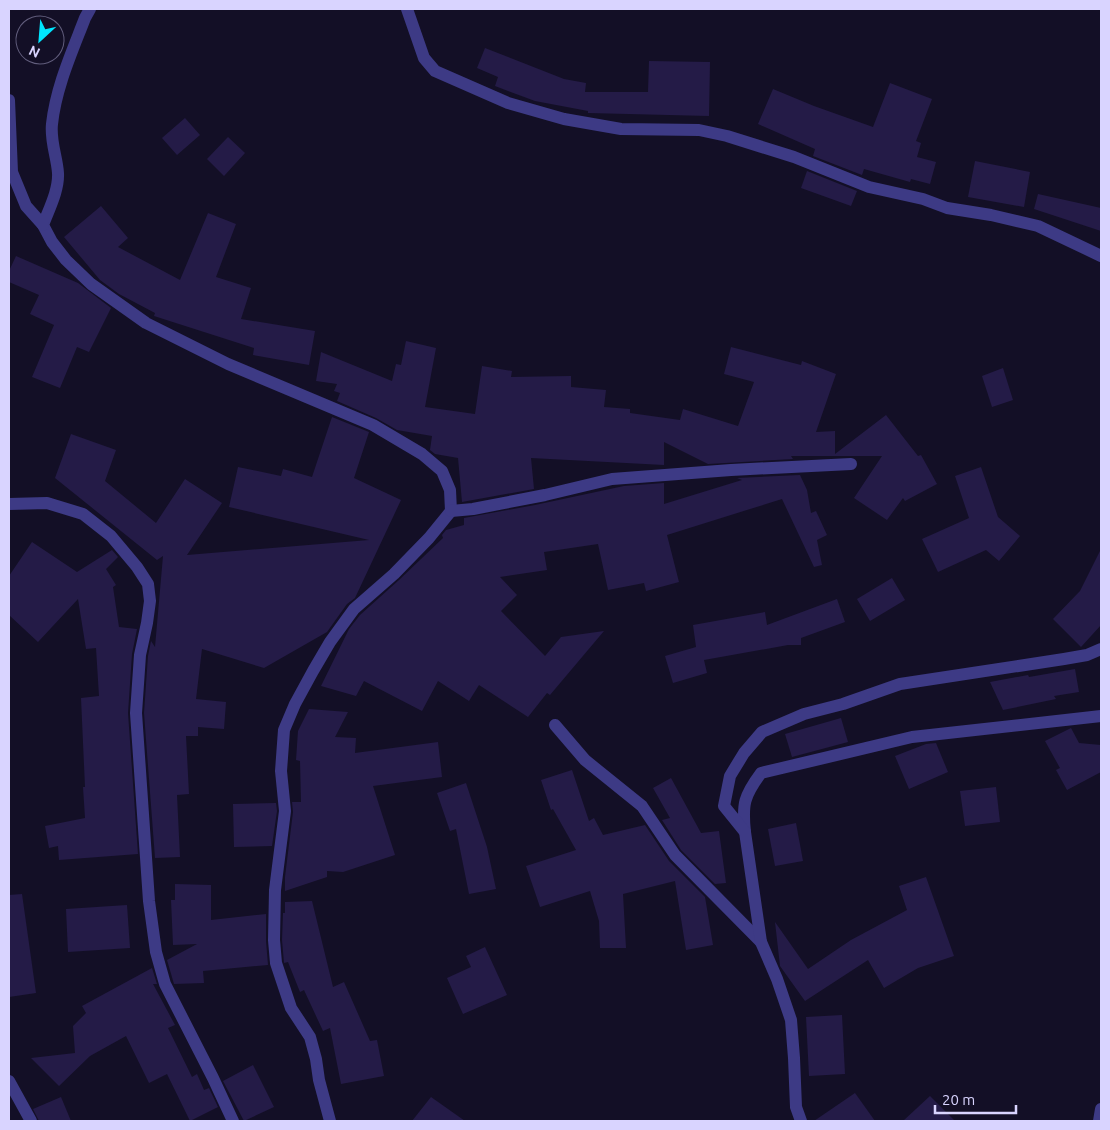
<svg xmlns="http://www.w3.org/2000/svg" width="1110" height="1130" font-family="Ubuntu,sans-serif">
	<rect width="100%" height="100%" fill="#130f26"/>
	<g fill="#241b47">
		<path d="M 485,48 L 564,79 L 586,83 L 585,92 L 648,92 L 649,61 L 710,62 L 709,116 L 588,113 L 588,111 L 535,101 L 495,86 L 498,77 L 477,68 Z"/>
		<path d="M 890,83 L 932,99 L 916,141 L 921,143 L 917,157 L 936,162 L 930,184 L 911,179 L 910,182 L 864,169 L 862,175 L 813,156 L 815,149 L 758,124 L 773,89 L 814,106 L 873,127 Z"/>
		<path d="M 185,118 L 200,135 L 177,155 L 162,138 Z"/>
		<path d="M 228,137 L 245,153 L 224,176 L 207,159 Z"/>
		<path d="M 975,161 L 1030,172 L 1024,207 L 968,197 Z"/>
		<path d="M 807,171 L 857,191 L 851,206 L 801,188 Z"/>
		<path d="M 1038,194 L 1101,208 L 1101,231 L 1034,209 Z"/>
		<path d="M 101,206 L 128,238 L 118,247 L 180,280 L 208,213 L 236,224 L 216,277 L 251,288 L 241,319 L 315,331 L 309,365 L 253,355 L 254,348 L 154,316 L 155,313 L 119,294 L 100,280 L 64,237 Z"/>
		<path d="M 16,256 L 78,283 L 111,308 L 89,352 L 77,347 L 60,388 L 32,377 L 54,325 L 30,314 L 39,295 L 9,282 L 9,271 Z"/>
		<path d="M 406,341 L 436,348 L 425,407 L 475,414 L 482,366 L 512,371 L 511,377 L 571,376 L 571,387 L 606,390 L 604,407 L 630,409 L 630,413 L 680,420 L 683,409 L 738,426 L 754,382 L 724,374 L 731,347 L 801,365 L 802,361 L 836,374 L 816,432 L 835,431 L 835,454 L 886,415 L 918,456 L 921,455 L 937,484 L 905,501 L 903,498 L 887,520 L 854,498 L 882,456 L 791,456 L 793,459 L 708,464 L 664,442 L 664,465 L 531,458 L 534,489 L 462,502 L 458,458 L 435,454 L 430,450 L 432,436 L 397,430 L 376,418 L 337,401 L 340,393 L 334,391 L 337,384 L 316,381 L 321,352 L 392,381 L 396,364 L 401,365 Z"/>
		<path d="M 1003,368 L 1013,400 L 992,407 L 982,376 Z"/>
		<path d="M 332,417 L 369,432 L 354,478 L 401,500 L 355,598 L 347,604 L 327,632 L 264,668 L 202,649 L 196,699 L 226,702 L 224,729 L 198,727 L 198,736 L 186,736 L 189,794 L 177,795 L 180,857 L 155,858 L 144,713 L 148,656 L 151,641 L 155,647 L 163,556 L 157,560 L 55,478 L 71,434 L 116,450 L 105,481 L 156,523 L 185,479 L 222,503 L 187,555 L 369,540 L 229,507 L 238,467 L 281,476 L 283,469 L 312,477 Z"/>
		<path d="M 981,467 L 998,517 L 1020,536 L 999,561 L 986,550 L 938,572 L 922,539 L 969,518 L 955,476 Z"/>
		<path d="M 800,475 L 807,490 L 811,513 L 816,511 L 827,535 L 817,540 L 822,565 L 814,567 L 782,499 L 667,535 L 679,582 L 646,591 L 644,583 L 608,590 L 598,544 L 544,552 L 547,570 L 500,577 L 517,595 L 501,611 L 545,656 L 561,637 L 604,631 L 550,695 L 547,693 L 528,717 L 479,685 L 469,701 L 438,681 L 422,711 L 364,681 L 356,696 L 321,686 L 349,629 L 360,615 L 399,580 L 443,538 L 442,535 L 446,530 L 464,525 L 464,518 L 535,505 L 624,486 L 664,483 L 664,504 L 742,480 L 737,478 Z"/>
		<path d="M 32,542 L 77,572 L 112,550 L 118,557 L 106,569 L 116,585 L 113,587 L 119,627 L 137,629 L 132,654 L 128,713 L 138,854 L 59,860 L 58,846 L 49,848 L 45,826 L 85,818 L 83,787 L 85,787 L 81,698 L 99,696 L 96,648 L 86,649 L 78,599 L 38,642 L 9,615 L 9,576 Z"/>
		<path d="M 1101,549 L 1101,625 L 1081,647 L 1053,619 L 1080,591 Z"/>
		<path d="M 892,578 L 905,600 L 870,621 L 857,599 Z"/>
		<path d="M 837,599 L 845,622 L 801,638 L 801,645 L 788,645 L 704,660 L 707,673 L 673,683 L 665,656 L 696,647 L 693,625 L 765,612 L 767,625 Z"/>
		<path d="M 1075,669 L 1079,692 L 1054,696 L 1056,699 L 1003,710 L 990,682 L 1028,675 L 1029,677 Z"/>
		<path d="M 309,709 L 348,712 L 335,737 L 356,738 L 355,753 L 438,742 L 442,777 L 373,786 L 395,855 L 343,872 L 327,871 L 327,877 L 285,891 L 285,877 L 293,812 L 292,802 L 301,802 L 300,761 L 296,760 L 298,731 Z"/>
		<path d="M 841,718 L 848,742 L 792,757 L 785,734 Z"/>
		<path d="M 1071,728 L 1079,743 L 1101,745 L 1101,772 L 1067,790 L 1056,770 L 1060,768 L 1045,741 Z"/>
		<path d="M 936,743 L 948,772 L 909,789 L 895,756 L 926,744 Z"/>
		<path d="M 572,770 L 589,821 L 594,818 L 603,835 L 645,825 L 669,861 L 705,897 L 713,945 L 686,950 L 675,881 L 623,894 L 626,948 L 600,948 L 599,921 L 590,891 L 540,907 L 526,866 L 576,850 L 553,809 L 551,810 L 541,780 Z"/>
		<path d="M 671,778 L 701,833 L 719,831 L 726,883 L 715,884 L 681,850 L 662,820 L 670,818 L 653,788 Z"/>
		<path d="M 466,783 L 487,847 L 496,889 L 469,894 L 456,829 L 450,831 L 437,793 Z"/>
		<path d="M 996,787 L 1000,822 L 965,826 L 960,791 Z"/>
		<path d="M 276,803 L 277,811 L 272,846 L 234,847 L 233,804 Z"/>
		<path d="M 796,823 L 803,861 L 775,866 L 768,829 Z"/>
		<path d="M 926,877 L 954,956 L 918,968 L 884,988 L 868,960 L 805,1001 L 780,966 L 775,922 L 808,969 L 851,940 L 907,910 L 899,886 Z"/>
		<path d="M 175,884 L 211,885 L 211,920 L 266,914 L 266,941 L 268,965 L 203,971 L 204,983 L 174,984 L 167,960 L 197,944 L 173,945 L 171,900 L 175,900 Z"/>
		<path d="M 22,894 L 36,993 L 9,997 L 9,895 Z"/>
		<path d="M 312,901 L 333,987 L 344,982 L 370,1041 L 377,1040 L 384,1076 L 341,1084 L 330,1028 L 323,1031 L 304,990 L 300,992 L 288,962 L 284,963 L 282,940 L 283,913 L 285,913 L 285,902 Z"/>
		<path d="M 127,905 L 130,948 L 68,952 L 66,909 Z"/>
		<path d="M 485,947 L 507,995 L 463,1014 L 447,978 L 471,967 L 466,956 Z"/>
		<path d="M 152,968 L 157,984 L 153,984 L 175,1025 L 168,1028 L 192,1077 L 197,1074 L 204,1090 L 209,1088 L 218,1107 L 190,1121 L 167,1074 L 149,1083 L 126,1036 L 90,1056 L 59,1086 L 31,1058 L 75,1053 L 73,1026 L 86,1013 L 82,1006 Z"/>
		<path d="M 842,1015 L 845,1074 L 809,1076 L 806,1017 Z"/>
		<path d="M 253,1065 L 274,1107 L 244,1121 L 223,1081 Z"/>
		<path d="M 855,1093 L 875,1121 L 814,1121 Z"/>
		<path d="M 930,1096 L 955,1121 L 903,1121 Z"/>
		<path d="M 61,1097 L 71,1121 L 39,1121 L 33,1109 Z"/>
		<path d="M 431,1097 L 465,1121 L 412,1121 Z"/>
	</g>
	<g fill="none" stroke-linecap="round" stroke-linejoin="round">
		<g stroke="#3d3a85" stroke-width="12">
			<path d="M 90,9 L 85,18 C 72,52 56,87 52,124 C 50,141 57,157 58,173 C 59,190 49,209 43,225 L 52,242 L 66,260 L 91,284 L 146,323 L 228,364 L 373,425 L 422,454 L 442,471 L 450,490 L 451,511 L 429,538 L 394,574 L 354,609 L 330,642 L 313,671 L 295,704 L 284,730 L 281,771 L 285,811 L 275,890 L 274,940 L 276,963 L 291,1008 L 310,1037 L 316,1059 L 319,1080 L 330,1121"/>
			<path d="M 407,9 L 424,58 L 435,71 L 508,103 L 564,119 L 621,129 L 699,130 L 727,136 L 794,157 L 869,187 L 923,199 L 947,208 L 991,215 L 1038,226 L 1101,256"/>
			<path d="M 9,100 L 12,172 L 26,206 L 43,225"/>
			<path d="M 9,504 L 47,503 L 83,514 L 111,536 L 137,567 L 148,584 L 150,601 L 147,623 L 140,655 L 136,713 L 149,901 L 156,952 L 165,984 L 213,1078 L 233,1121"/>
			<path d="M 451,511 L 473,509 L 545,495 L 612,479 L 731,470 L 851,464"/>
			<path d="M 555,725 L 585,760 L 642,806 L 675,855 L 761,942"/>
			<path d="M 745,832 C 742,804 744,796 761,773 L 912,737 L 1101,716"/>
			<path d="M 9,1081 L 31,1121"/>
			<path d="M 801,1121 L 796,1107 L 794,1058 L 791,1020 L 777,979 L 761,942 L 745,832 L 724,806 L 730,776 L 744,753 L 762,732 L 804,714 L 843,704 L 900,684 L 1064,659 L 1087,655 L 1101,649"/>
			<path d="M 1099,1121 L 1101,1109"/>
		</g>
	</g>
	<rect width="1110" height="1130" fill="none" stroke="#d9d4ff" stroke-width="20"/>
	<g transform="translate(40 40) rotate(206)"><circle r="24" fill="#130f26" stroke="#625e7d"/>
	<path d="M0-4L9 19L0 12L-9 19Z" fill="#00e5ff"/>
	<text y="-8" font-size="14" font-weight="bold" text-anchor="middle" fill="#d9d4ff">N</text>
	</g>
	<path d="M935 1105v8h81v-8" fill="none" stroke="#d9d4ff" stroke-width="2.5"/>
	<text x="942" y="1105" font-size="15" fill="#d9d4ff" stroke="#130f26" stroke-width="4" paint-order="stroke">20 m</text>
</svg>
